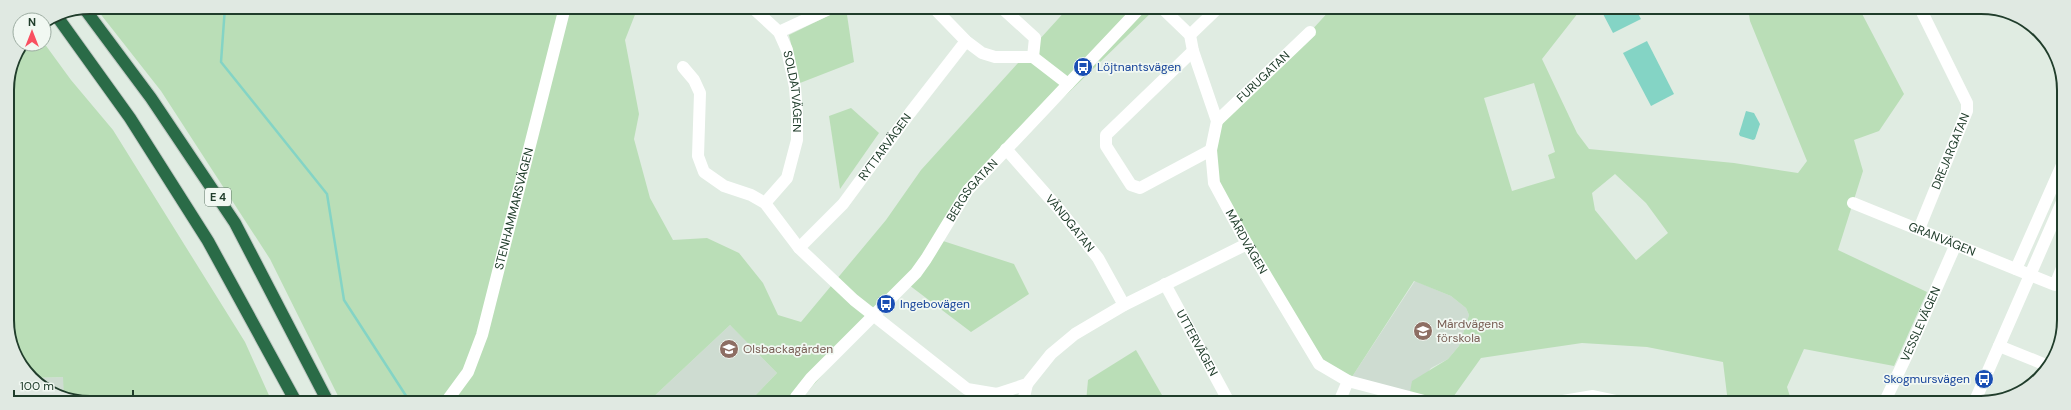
<svg xmlns="http://www.w3.org/2000/svg" width="2071" height="410" font-family="'DM Sans',sans-serif">
	<rect width="100%" height="100%" fill="#e0ece2"/>
	<g fill="#cedcd1">
		<path d="M 1415,281 L 1451,296 L 1466,308 L 1469,315 L 1459,346 L 1448,359 L 1431,368 L 1409,397 L 1350,380 Z"/>
		<path d="M 730,325 L 777,373 L 749,402 L 648,402 Z"/>
		<path d="M 64,377 L 64,396 L 31,378 Z"/>
	</g>
	<g fill="#badeb7" fill-rule="evenodd">
		<path d="M 95,7 L 638,7 L 625,40 L 639,114 L 634,139 L 650,198 L 673,240 L 707,238 L 739,253 L 763,283 L 778,315 L 801,322 L 886,220 L 921,170 L 1068,8 L 1156,8 L 968,190 L 940,240 L 1014,264 L 1029,294 L 971,332 L 905,282 L 801,399 L 802,402 L 749,402 L 777,373 L 730,325 L 648,402 L 341,402 L 270,259 L 161,91 Z"/>
		<path d="M 844,8 L 846,8 L 854,62 L 800,83 L 789,35 Z"/>
		<path d="M 1332,8 L 1579,8 L 1578,13 L 1542,59 L 1577,133 L 1589,149 L 1734,163 L 1798,173 L 1807,161 L 1750,21 L 1748,8 L 1859,8 L 1904,94 L 1879,131 L 1854,140 L 1863,171 L 1838,250 L 1927,292 L 1894,366 L 1804,349 L 1787,387 L 1792,403 L 1728,403 L 1723,362 L 1647,347 L 1582,343 L 1481,358 L 1451,400 L 1409,397 L 1412,381 L 1448,359 L 1459,346 L 1469,315 L 1466,308 L 1451,296 L 1414,281 L 1350,380 L 1319,364 L 1257,261 L 1212,166 L 1217,121 L 1310,32 ZM 1534,83 L 1555,152 L 1548,155 L 1555,178 L 1512,191 L 1484,98 ZM 1615,174 L 1646,203 L 1668,233 L 1636,260 L 1595,210 L 1592,193 Z"/>
		<path d="M 44,43 L 71,80 L 113,130 L 245,342 L 272,402 L 74,401 L 64,396 L 63,377 L 31,378 L 9,336 L 7,85 L 13,58 L 23,44 Z"/>
		<path d="M 851,108 L 879,133 L 840,189 L 829,116 Z"/>
		<path d="M 1136,350 L 1166,402 L 1086,402 L 1088,380 Z"/>
	</g>
	<g fill="#84d4c5">
		<path d="M 1609,8 L 1620,12 L 1627,8 L 1635,8 L 1641,19 L 1613,33 L 1602,12 Z"/>
		<path d="M 1647,41 L 1674,94 L 1651,106 L 1623,53 Z"/>
		<path d="M 1746,111 L 1754,113 L 1760,124 L 1755,139 L 1753,140 L 1740,136 L 1739,134 Z"/>
	</g>
	<g fill="none" stroke-linecap="round" stroke-linejoin="round">
		<path stroke="#84d4c5" stroke-width="2.5" d="M 225,7 L 221,62 L 327,194 L 344,300 L 410,402"/>
		<defs>
			<g id="highway">
				<path d="M 84,8 L 151,98 L 235,223 L 328,402"/>
				<path d="M 56,15 L 130,118 L 208,241 L 296,402"/>
			</g>
		</defs>
		<use href="#highway" stroke="#c1c9c4" stroke-width="14"/>
		<g stroke="#fff" stroke-width="12">
			<path id="s1" d="M 753,8 L 779,32 L 787,50 L 795,87 L 797,113 L 797,140 L 787,178 L 765,203"/>
			<path d="M 934,8 L 966,41 L 982,53 L 995,57 L 1033,57 L 1068,84"/>
			<path d="M 1002,8 L 1035,38 L 1033,57"/>
			<path id="s2" d="M 1162,8 L 1190,35 L 1193,51 L 1217,121 L 1211,150 L 1214,183 L 1247,244 L 1319,364 L 1348,381 L 1428,402"/>
			<path d="M 779,32 L 831,8"/>
			<path d="M 1190,35 L 1218,8"/>
			<path d="M 1193,51 L 1106,135 L 1106,146 L 1131,185 L 1140,188 L 1211,150"/>
			<path d="M 683,67 L 694,80 L 700,93 L 698,156 L 704,172 L 724,186 L 751,195 L 765,203 L 799,248 L 854,300 L 967,389 L 997,394 L 1027,384 L 1051,354 L 1075,334 L 1124,305 L 1247,244"/>
			<path id="s3" d="M 1217,121 L 1310,32"/>
			<path id="s4" d="M 1006,149 L 1059,209 L 1098,258 L 1124,305"/>
			<path id="s5" d="M 1853,203 L 2055,285 L 2062,268"/>
			<path id="s6" d="M 1919,229 L 1967,111 L 1967,103 L 1920,8"/>
			<path id="s7" d="M 799,248 L 843,204 L 910,113 L 966,41"/>
			<path d="M 2016,269 L 2062,165"/>
			<path id="s8" d="M 1165,284 L 1229,402"/>
			<path d="M 1999,346 L 2046,365"/>
			<path id="s9" d="M 446,402 L 468,372 L 482,335 L 565,7"/>
			<path id="s10" d="M 797,402 L 796,397 L 811,378 L 916,273 L 926,259 L 968,190 L 1140,8"/>
			<path d="M 1023,402 L 1027,384"/>
			<path d="M 1339,402 L 1348,381"/>
			<path d="M 1551,403 L 1593,396 L 1626,403"/>
			<path d="M 1787,403 L 1805,403"/>
			<path id="s11" d="M 1884,403 L 1907,355 L 1956,244"/>
			<path d="M 1974,403 L 2062,202"/>
		</g>
		<use href="#highway" stroke="#2a6b47" stroke-width="12"/>
	</g>
	<defs>
		<symbol id="bus-disc" viewBox="-11 -11 22 22"><circle r="9.5" fill="#1a4fb4" stroke="#f1f8f2"/><path d="M-5-6H5V4H4V6H2V4H-2V6H-4V4H-5ZM-3.5-4V0h7V-4ZM-3.5 1.2v1.5H-2V1.2ZM2 1.2v1.5H3.5V1.2Z" fill="#fff"/></symbol>
		<symbol id="school-disc" viewBox="-11 -11 22 22"><circle r="9.5" fill="#8d6e63" stroke="#f1f8f2"/><path d="M0-5L7-2L0 1L-7-2ZM-4 1L0 2.5L4 1V4Q0 6-4 4Z" fill="#fff"/></symbol>
	</defs>
	<g fill-rule="evenodd">
		<use href="#bus-disc" x="1072" y="56" width="22" height="22"/>
		<use href="#bus-disc" x="875" y="293" width="22" height="22"/>
		<use href="#school-disc" x="1412" y="320" width="22" height="22"/>
		<use href="#school-disc" x="718" y="338" width="22" height="22"/>
		<use href="#bus-disc" x="1973" y="368" width="22" height="22"/>
	</g>
	<g text-anchor="middle" dominant-baseline="central" stroke-width="3.5" stroke-linejoin="round" paint-order="stroke">
		<rect fill="#f1f8f2" stroke="#5f7567" stroke-width="1" x="205" y="188" width="26" height="18" rx="3"/>
		<g font-size="11" font-weight="bold" fill="#203d2b">
			<text x="218" y="197">E 4</text>
		</g>
		<g font-size="12" fill="#164399" stroke="#f1f8f2" text-anchor="start">
			<text x="1097" y="67">Löjtnantsvägen</text>
			<text x="900" y="304">Ingebovägen</text>
			<text x="1970" y="379" text-anchor="end">Skogmursvägen</text>
		</g>
		<g font-size="12" fill="#203d2b" stroke="#f1f8f2">
			<text stroke="none"><textPath href="#s3" startOffset="64">FURUGATAN</textPath></text>
			<text stroke="none"><textPath href="#s1" startOffset="97">SOLDATVÄGEN</textPath></text>
			<text stroke="none"><textPath href="#s7" startOffset="133">RYTTARVÄGEN</textPath></text>
			<text stroke="none"><textPath href="#s6" startOffset="84">DREJARGATAN</textPath></text>
			<text stroke="none"><textPath href="#s10" startOffset="278">BERGSGATAN</textPath></text>
			<text stroke="none"><textPath href="#s9" startOffset="207">STENHAMMARSVÄGEN</textPath></text>
			<text stroke="none"><textPath href="#s4" startOffset="98">VÄNDGATAN</textPath></text>
			<text stroke="none"><textPath href="#s5" startOffset="96">GRANVÄGEN</textPath></text>
			<text stroke="none"><textPath href="#s2" startOffset="259">MÅRDVÄGEN</textPath></text>
			<text stroke="none"><textPath href="#s11" startOffset="87">VESSLEVÄGEN</textPath></text>
			<text stroke="none"><textPath href="#s8" startOffset="67">UTTERVÄGEN</textPath></text>
		</g>
		<g font-size="12" fill="#785e54" stroke="#f1f8f2" text-anchor="start">
			<text x="1437" y="324">Mårdvägens<tspan x="1437" dy="14">förskola</tspan></text>
			<text x="743" y="349">Olsbackagården</text>
		</g>
	</g>
	<path d="M0 0H2071V410H0ZM90 14H1981A76 76 0 0 1 2057 90V320A76 76 0 0 1 1981 396H90A76 76 0 0 1 14 320V90A76 76 0 0 1 90 14Z" fill="#e0e9e2" fill-rule="evenodd"/>
	<path fill="none" stroke="#203d2b" stroke-width="2" d="M90 14H1981A76 76 0 0 1 2057 90V320A76 76 0 0 1 1981 396H90A76 76 0 0 1 14 320V90A76 76 0 0 1 90 14Z"/>
	<g transform="translate(32 32)"><circle r="19" fill="#f1f8f2" stroke="#9dada2"/>
	<path d="M0-3L7 15L0 10L-7 15Z" fill="#f95061"/>
	<text y="-6" font-size="11" font-weight="bold" text-anchor="middle" fill="#203d2b">N</text>
	</g>
	<path d="M14 390v6h119v-6" fill="none" stroke="#203d2b" stroke-width="2"/>
	<text x="20" y="390" font-size="12" fill="#203d2b" stroke="#f1f8f2" stroke-width="3" paint-order="stroke">100 m</text>
</svg>
